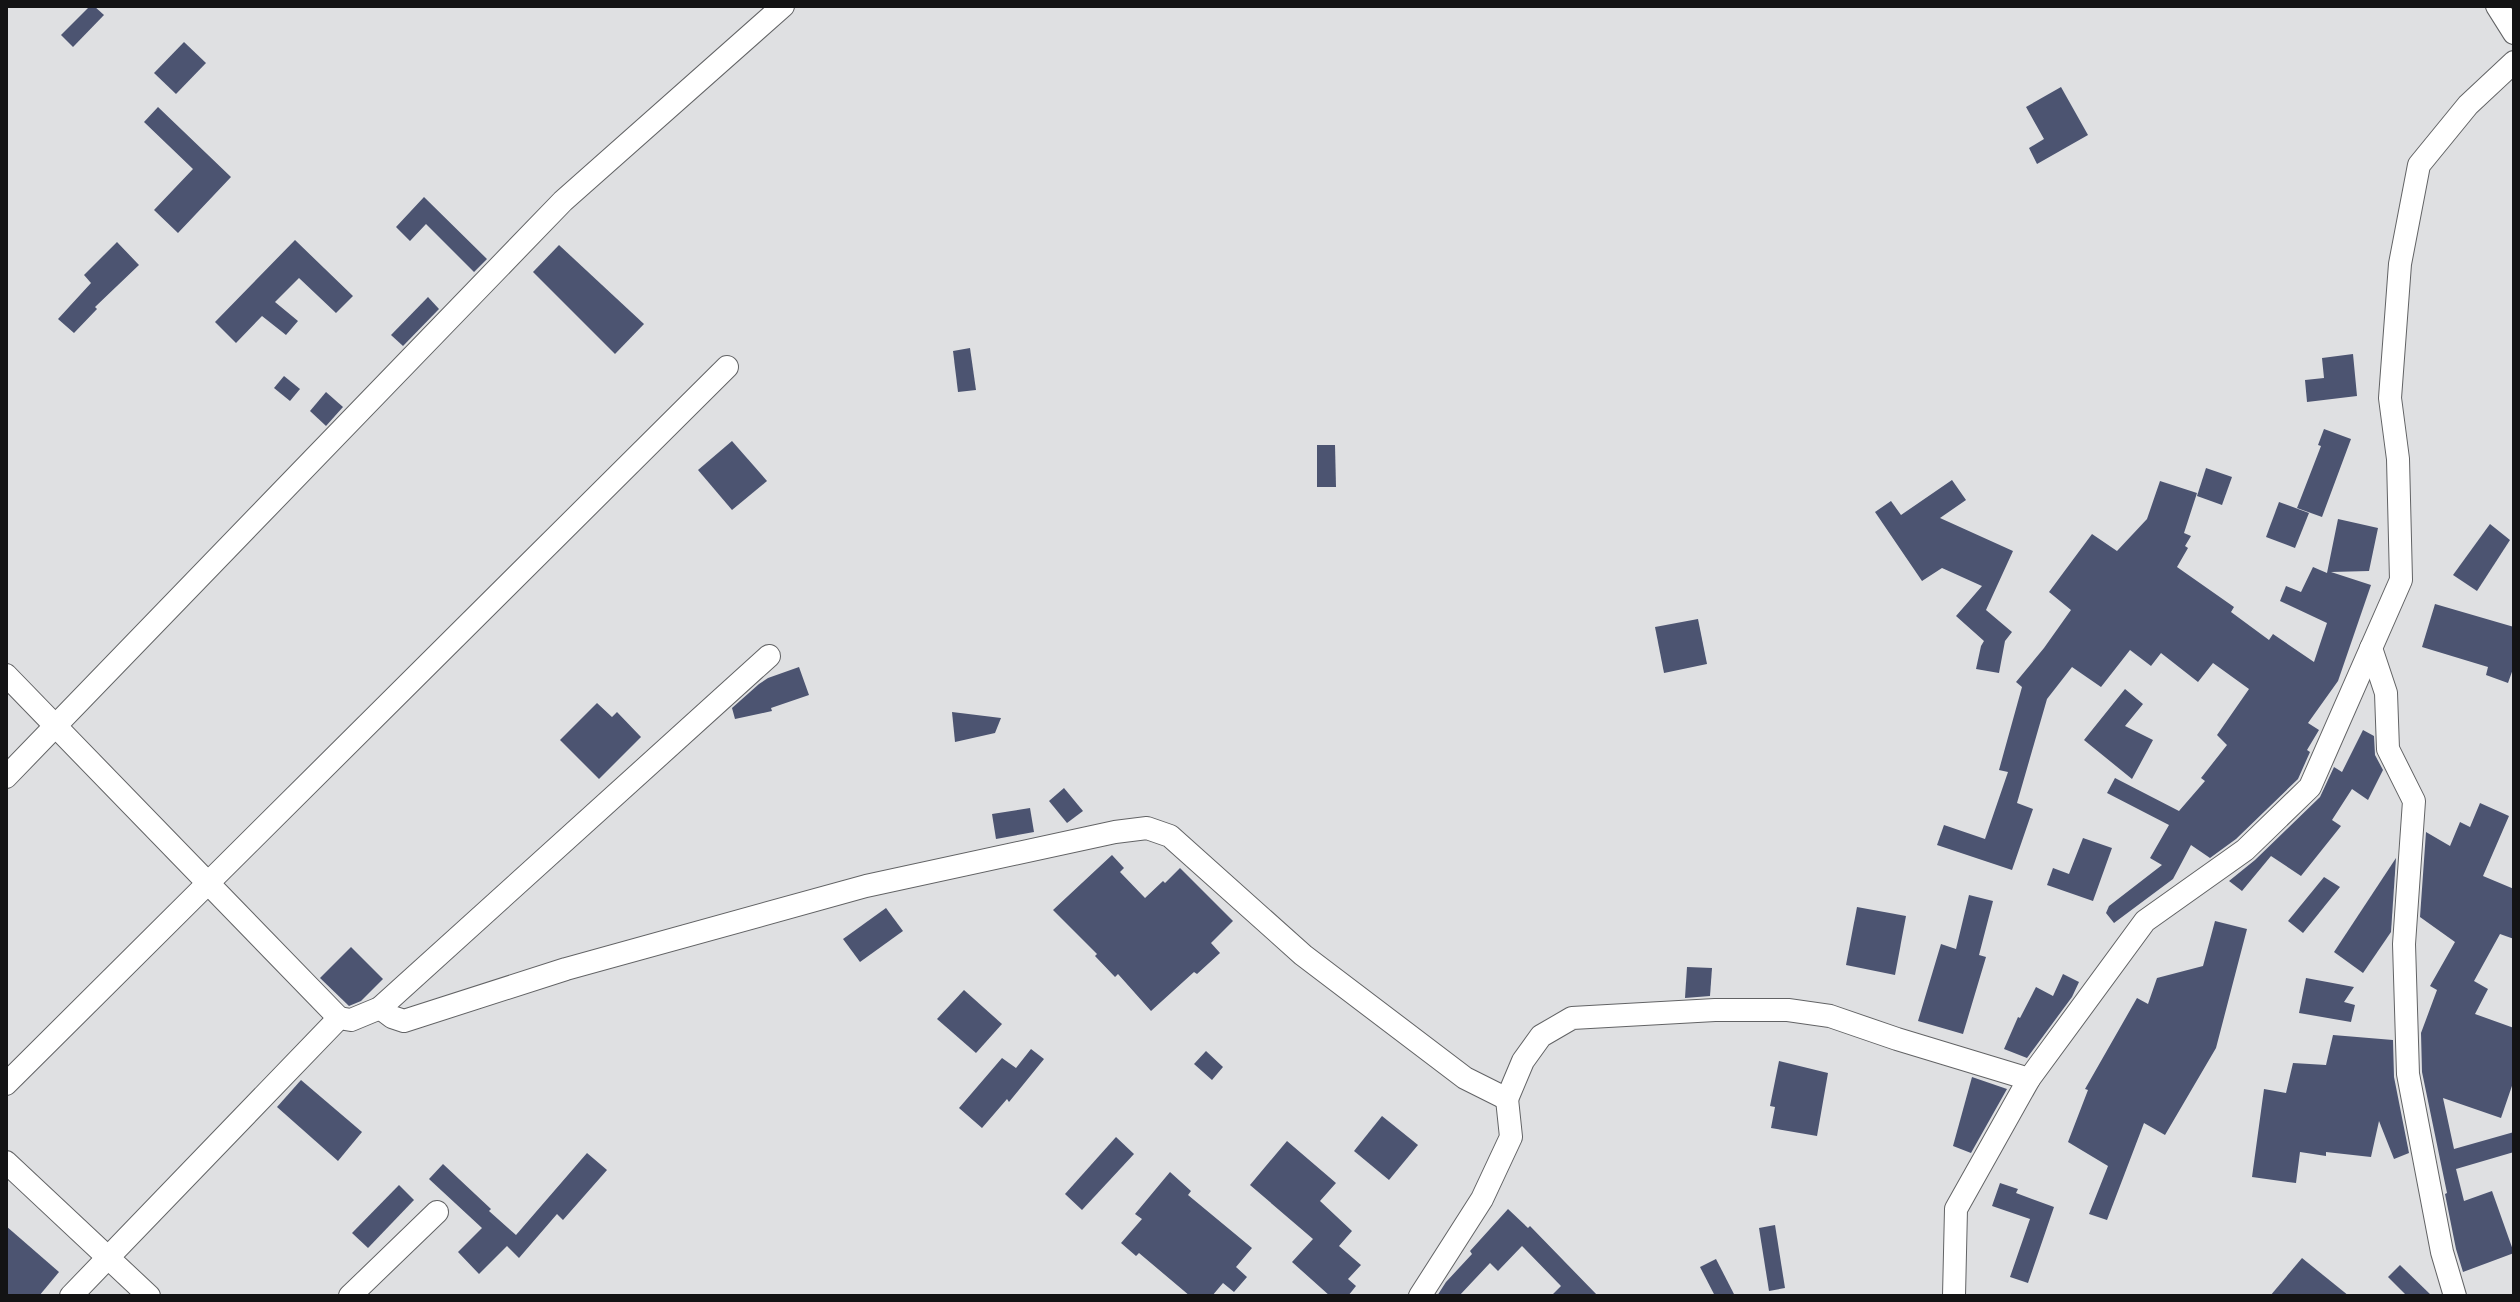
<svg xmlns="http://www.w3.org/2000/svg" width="2520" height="1302" font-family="Jost,sans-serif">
	<rect width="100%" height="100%" fill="#dfe0e2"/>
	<g fill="#4c5471">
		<path d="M 90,6 L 94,6 L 104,15 L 73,47 L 61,35 Z"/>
		<path d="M 184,42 L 206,63 L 176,94 L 154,73 Z"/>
		<path d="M 2061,87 L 2088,135 L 2037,164 L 2029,148 L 2044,139 L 2026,107 Z"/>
		<path d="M 158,107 L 231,177 L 178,233 L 154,210 L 193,169 L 144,122 Z"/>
		<path d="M 424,197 L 487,259 L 474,272 L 426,224 L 410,241 L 396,227 Z"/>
		<path d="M 295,240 L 353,296 L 336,313 L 299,278 L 275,302 L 298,321 L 286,335 L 262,316 L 236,343 L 215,322 Z"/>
		<path d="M 117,242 L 139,265 L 95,307 L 97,309 L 74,333 L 58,319 L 91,283 L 84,275 Z"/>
		<path d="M 559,245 L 644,324 L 615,354 L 533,272 Z"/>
		<path d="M 428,297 L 439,309 L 403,346 L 391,335 Z"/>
		<path d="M 970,348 L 976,390 L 958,392 L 953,351 Z"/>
		<path d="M 2353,354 L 2357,396 L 2307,402 L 2305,380 L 2324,378 L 2322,358 Z"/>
		<path d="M 284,376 L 300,389 L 290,401 L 274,388 Z"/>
		<path d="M 326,392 L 343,407 L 326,426 L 310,411 Z"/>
		<path d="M 2324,429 L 2351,439 L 2322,517 L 2297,508 L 2321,446 L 2318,445 Z"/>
		<path d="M 732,441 L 767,481 L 732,510 L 698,470 Z"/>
		<path d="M 1317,445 L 1335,445 L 1336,487 L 1317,487 Z"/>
		<path d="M 2206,468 L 2232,477 L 2222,505 L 2197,496 Z"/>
		<path d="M 1952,480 L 1966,500 L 1940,518 L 2013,551 L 1986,610 L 2012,632 L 2005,641 L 1999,673 L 1976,669 L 1981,646 L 1984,641 L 1956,616 L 1982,586 L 1942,568 L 1922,581 L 1875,512 L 1891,501 L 1901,515 Z"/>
		<path d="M 2160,481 L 2197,493 L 2184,533 L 2191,536 L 2185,546 L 2188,548 L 2177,567 L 2234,607 L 2231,612 L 2269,640 L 2273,634 L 2314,662 L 2327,623 L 2280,601 L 2286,586 L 2301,592 L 2313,567 L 2327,573 L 2338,519 L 2378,528 L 2369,571 L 2331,572 L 2371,585 L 2338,681 L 2308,723 L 2319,730 L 2307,750 L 2310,752 L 2298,779 L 2236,839 L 2210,858 L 2191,845 L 2173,879 L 2114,923 L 2106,913 L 2109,906 L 2162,865 L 2150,858 L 2169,825 L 2107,793 L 2115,778 L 2179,811 L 2205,781 L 2201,778 L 2227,745 L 2217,735 L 2249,689 L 2213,663 L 2198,682 L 2161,653 L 2151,666 L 2130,650 L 2101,687 L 2072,667 L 2047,699 L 2017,803 L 2033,809 L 2012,870 L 1937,845 L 1944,825 L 1985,839 L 2008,772 L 1999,770 L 2022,687 L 2016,682 L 2044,648 L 2071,610 L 2049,592 L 2092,534 L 2117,551 L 2147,519 Z"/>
		<path d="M 2279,502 L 2309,513 L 2295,548 L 2266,537 Z"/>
		<path d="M 2490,524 L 2510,540 L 2477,591 L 2453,575 Z"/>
		<path d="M 2435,604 L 2514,627 L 2514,666 L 2508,683 L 2486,675 L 2488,667 L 2422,647 Z"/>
		<path d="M 1698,619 L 1707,664 L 1664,673 L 1655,627 Z"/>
		<path d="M 799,667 L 809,695 L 771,708 L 772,711 L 735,719 L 732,708 L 759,684 L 768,678 Z"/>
		<path d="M 2125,689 L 2143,704 L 2125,726 L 2153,740 L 2132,779 L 2084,740 Z"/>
		<path d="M 597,703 L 612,717 L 617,712 L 641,737 L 599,779 L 560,740 Z"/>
		<path d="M 952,712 L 1001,718 L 995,733 L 955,742 Z"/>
		<path d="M 2363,730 L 2374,736 L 2375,755 L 2383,770 L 2368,800 L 2352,789 L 2332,820 L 2341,826 L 2301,876 L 2271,856 L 2242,891 L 2229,881 L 2255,860 L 2320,797 L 2334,767 L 2342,772 Z"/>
		<path d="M 1064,788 L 1083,811 L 1067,823 L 1049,801 Z"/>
		<path d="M 2480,803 L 2509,816 L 2483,876 L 2514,889 L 2514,939 L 2500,934 L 2474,981 L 2488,989 L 2475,1014 L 2514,1028 L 2514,1080 L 2501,1118 L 2443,1098 L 2454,1149 L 2514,1132 L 2514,1152 L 2456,1169 L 2464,1201 L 2492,1191 L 2514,1253 L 2463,1272 L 2456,1249 L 2445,1194 L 2447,1193 L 2422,1072 L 2421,1033 L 2437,990 L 2430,986 L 2455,942 L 2420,917 L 2426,832 L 2450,846 L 2460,822 L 2470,827 Z"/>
		<path d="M 1030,808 L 1034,832 L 996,839 L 992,814 Z"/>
		<path d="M 2083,838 L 2112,848 L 2093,901 L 2047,885 L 2053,868 L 2069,874 Z"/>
		<path d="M 1112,855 L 1124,868 L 1120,872 L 1145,898 L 1163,881 L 1165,883 L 1180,868 L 1233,921 L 1211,943 L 1220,953 L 1197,974 L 1194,972 L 1151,1011 L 1118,974 L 1115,977 L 1095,956 L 1097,954 L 1053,910 Z"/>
		<path d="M 2396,858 L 2391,932 L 2363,973 L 2334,952 Z"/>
		<path d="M 2324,877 L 2340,887 L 2303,933 L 2288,921 Z"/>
		<path d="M 1969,895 L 1993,901 L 1979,955 L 1986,957 L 1963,1034 L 1918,1021 L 1941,944 L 1956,949 Z"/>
		<path d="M 1857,907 L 1906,916 L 1895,975 L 1846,965 Z"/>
		<path d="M 886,908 L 903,931 L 860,962 L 843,939 Z"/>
		<path d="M 2215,921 L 2247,929 L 2216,1048 L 2165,1135 L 2144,1123 L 2107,1220 L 2089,1214 L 2108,1166 L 2068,1142 L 2088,1090 L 2085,1089 L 2137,998 L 2148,1004 L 2157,978 L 2203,966 Z"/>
		<path d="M 351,947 L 383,979 L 361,1001 L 349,1006 L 320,978 Z"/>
		<path d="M 1687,967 L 1712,968 L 1710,996 L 1685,998 Z"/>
		<path d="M 2063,974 L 2079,982 L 2072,997 L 2027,1058 L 2004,1049 L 2018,1017 L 2020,1018 L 2036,987 L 2053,996 Z"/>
		<path d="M 2306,978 L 2354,987 L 2344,1002 L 2355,1005 L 2351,1022 L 2299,1013 Z"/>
		<path d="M 964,990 L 1002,1024 L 976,1053 L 937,1019 Z"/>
		<path d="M 2333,1035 L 2393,1040 L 2394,1077 L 2409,1153 L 2394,1159 L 2379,1121 L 2371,1157 L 2326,1152 L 2326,1156 L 2300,1152 L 2296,1183 L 2252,1177 L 2264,1089 L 2286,1093 L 2293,1063 L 2326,1065 Z"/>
		<path d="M 1031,1049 L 1044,1059 L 1009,1102 L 1007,1099 L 982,1128 L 959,1108 L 1002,1058 L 1016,1068 Z"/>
		<path d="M 1206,1051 L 1223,1067 L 1212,1080 L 1194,1064 Z"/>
		<path d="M 1779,1061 L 1828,1073 L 1817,1136 L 1771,1128 L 1775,1107 L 1770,1106 Z"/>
		<path d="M 1972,1077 L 2007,1089 L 1971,1153 L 1953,1146 Z"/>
		<path d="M 301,1080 L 362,1132 L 338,1161 L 277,1107 Z"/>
		<path d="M 1382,1116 L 1418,1145 L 1389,1180 L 1354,1151 Z"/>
		<path d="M 1116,1137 L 1134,1154 L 1082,1210 L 1065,1194 Z"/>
		<path d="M 1287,1141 L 1336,1183 L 1320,1201 L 1352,1231 L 1339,1246 L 1361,1265 L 1348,1279 L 1356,1286 L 1348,1296 L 1330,1296 L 1292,1262 L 1313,1239 L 1250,1185 Z"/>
		<path d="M 587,1153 L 607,1170 L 563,1220 L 557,1214 L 519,1258 L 507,1246 L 479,1274 L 458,1252 L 482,1228 L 429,1179 L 443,1164 L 491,1209 L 489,1211 L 516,1235 Z"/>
		<path d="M 1170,1172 L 1191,1191 L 1188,1195 L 1252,1248 L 1236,1267 L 1247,1277 L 1234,1292 L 1223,1283 L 1212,1296 L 1190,1296 L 1139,1253 L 1136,1256 L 1121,1243 L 1142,1219 L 1135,1214 Z"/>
		<path d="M 2000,1183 L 2018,1189 L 2016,1193 L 2054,1207 L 2028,1283 L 2010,1277 L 2030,1219 L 1992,1206 Z"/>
		<path d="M 399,1185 L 414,1200 L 368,1248 L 352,1233 Z"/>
		<path d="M 1508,1209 L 1528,1228 L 1530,1226 L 1598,1296 L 1551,1296 L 1561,1286 L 1522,1246 L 1498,1271 L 1490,1263 L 1459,1296 L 1437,1296 L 1446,1282 L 1472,1254 L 1470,1251 Z"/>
		<path d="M 1775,1225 L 1785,1288 L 1769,1291 L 1759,1228 Z"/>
		<path d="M 6,1226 L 59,1272 L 39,1296 L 6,1296 Z"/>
		<path d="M 2302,1258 L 2349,1296 L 2270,1296 Z"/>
		<path d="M 1716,1259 L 1735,1296 L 1715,1296 L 1700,1267 Z"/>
		<path d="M 2400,1265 L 2432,1296 L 2407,1296 L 2388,1277 Z"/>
	</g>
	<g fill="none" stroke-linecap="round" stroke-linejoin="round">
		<defs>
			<g id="minor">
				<path d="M 2497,6 L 2514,33"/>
				<path d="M 2371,648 L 2386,693 L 2388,749 L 2414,801 L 2404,944 L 2408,1074 L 2442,1252 L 2455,1296"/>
				<path d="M 6,675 L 339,1018"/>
				<path d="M 6,777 L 563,201 L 783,6"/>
				<path d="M 380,1008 L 392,1017 L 404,1021 L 566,969 L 866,886 L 1115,832 L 1147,828 L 1170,836 L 1303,955 L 1465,1078 L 1507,1099"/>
				<path d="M 6,1084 L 727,367"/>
				<path d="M 1507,1099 L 1523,1061 L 1541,1036 L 1572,1018 L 1715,1010 L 1788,1010 L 1830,1016 L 1897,1039 L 2029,1079 L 2145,921 L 2245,850 L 2310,787 L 2401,580 L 2398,459 L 2390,398 L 2400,264 L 2419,165 L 2468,105 L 2514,62"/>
				<path d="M 6,1162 L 149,1296"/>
				<path d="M 71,1296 L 339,1018 L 351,1020 L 380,1008 L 769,656"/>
				<path d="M 350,1296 L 437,1212"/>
				<path d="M 1420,1296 L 1482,1199 L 1511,1137 L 1507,1099"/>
				<path d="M 1954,1296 L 1956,1209 L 2029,1079"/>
			</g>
		</defs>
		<use href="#minor" stroke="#626365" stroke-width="24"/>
		<use href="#minor" stroke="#fff" stroke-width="22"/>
	</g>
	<rect width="2520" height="1302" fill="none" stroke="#131314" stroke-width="16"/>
</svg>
